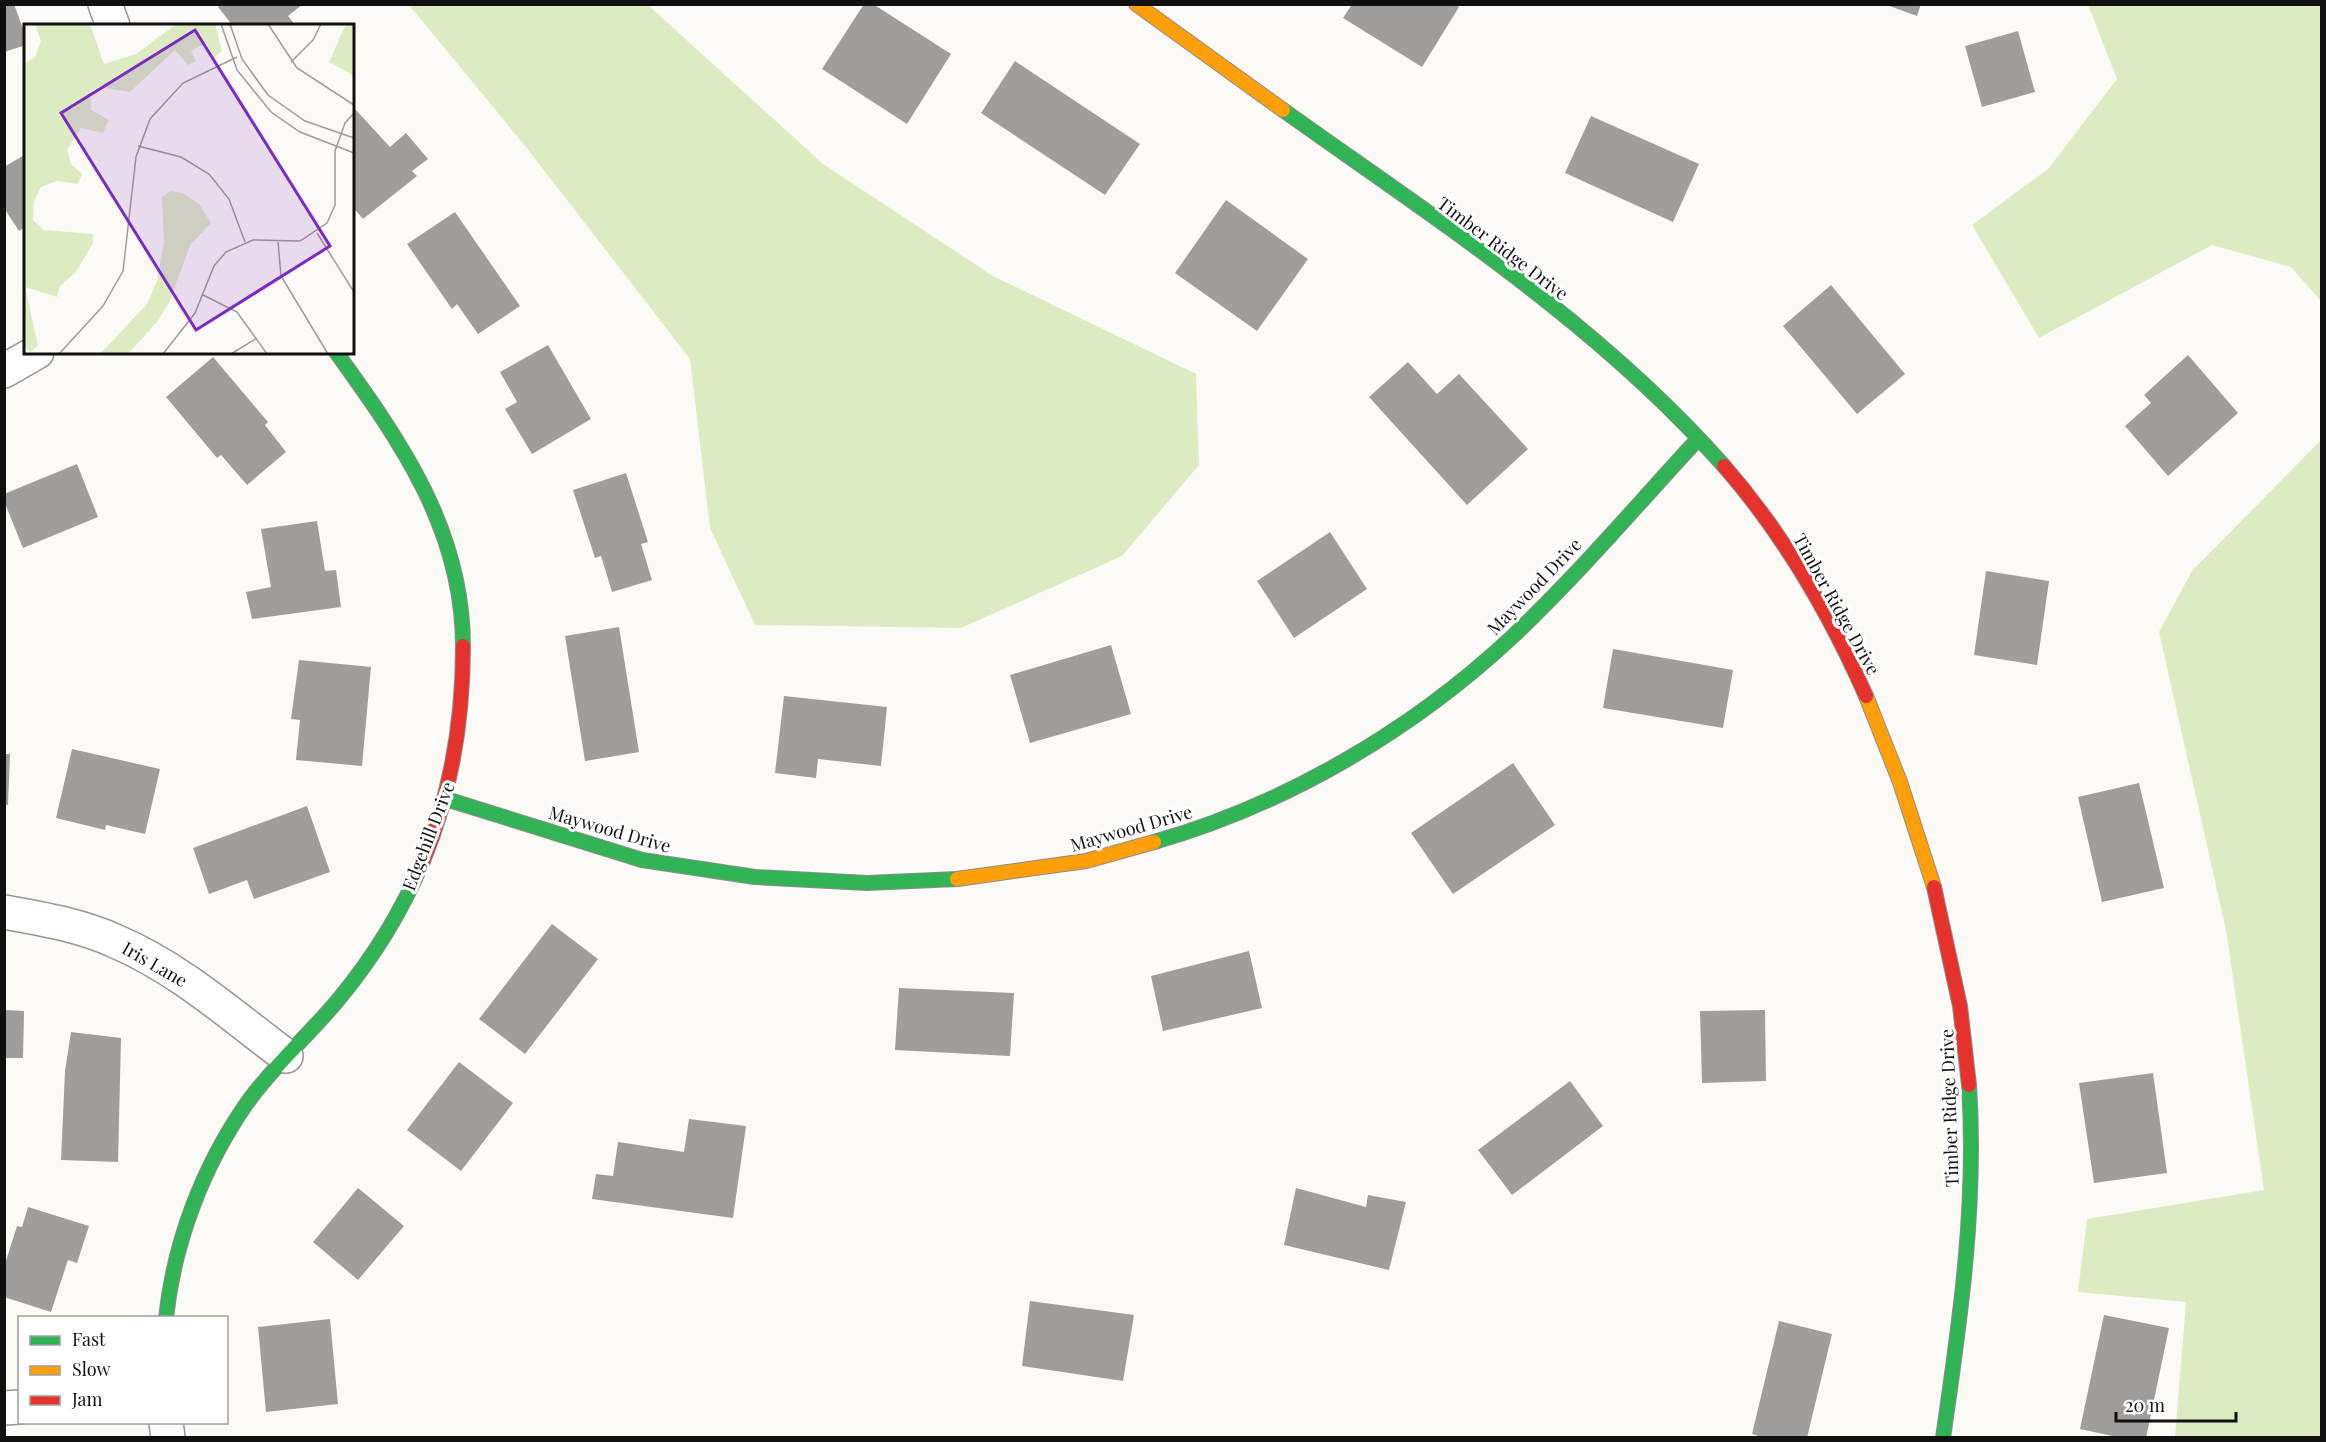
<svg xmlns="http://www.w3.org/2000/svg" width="2326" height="1442" font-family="'Playfair Display',serif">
	<rect width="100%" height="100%" fill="#fcfaf7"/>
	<g fill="#ddebc3">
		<path d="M 409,5 L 648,5 L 823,164 L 993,276 L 1196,374 L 1199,465 L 1122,556 L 961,628 L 755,625 L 710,528 L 690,359 L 526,147 Z"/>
		<path d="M 2088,5 L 2321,5 L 2321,301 L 2291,267 L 2212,245 L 2039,338 L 1972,225 L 2048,169 L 2117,79 Z"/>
		<path d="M 2321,440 L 2321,1437 L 2175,1437 L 2186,1302 L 2078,1292 L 2087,1219 L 2264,1190 L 2226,930 L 2159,632 L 2192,571 Z"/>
	</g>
	<g fill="#a09e9c">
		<path d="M 4,4 L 14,4 L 26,37 L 26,45 L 4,52 Z"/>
		<path d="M 221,4 L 303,4 L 288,16 L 296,26 L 233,26 L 218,7 Z"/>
		<path d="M 864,4 L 873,4 L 951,54 L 907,124 L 822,69 Z"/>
		<path d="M 1352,4 L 1455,4 L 1459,7 L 1422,67 L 1343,18 Z"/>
		<path d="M 1884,4 L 1921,4 L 1917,16 Z"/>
		<path d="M 2018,31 L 2035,92 L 1982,107 L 1965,46 Z"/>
		<path d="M 1015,61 L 1140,144 L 1105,195 L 981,113 Z"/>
		<path d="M 355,109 L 390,147 L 406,133 L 428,159 L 412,171 L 417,176 L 363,219 L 352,206 L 352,111 Z"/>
		<path d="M 1591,116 L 1699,164 L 1673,222 L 1565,173 Z"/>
		<path d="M 26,154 L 26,227 L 19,231 L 4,208 L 4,167 Z"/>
		<path d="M 1226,200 L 1308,259 L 1257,331 L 1175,273 Z"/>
		<path d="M 455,212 L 520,306 L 478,334 L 457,304 L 452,309 L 407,244 Z"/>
		<path d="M 1831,285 L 1905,374 L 1857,414 L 1783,326 Z"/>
		<path d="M 548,345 L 591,419 L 532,454 L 505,409 L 517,402 L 500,372 Z"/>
		<path d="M 2188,355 L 2238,413 L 2168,476 L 2125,426 L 2151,403 L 2144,395 Z"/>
		<path d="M 213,357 L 268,422 L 265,425 L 286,452 L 247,485 L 221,455 L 217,458 L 166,397 Z"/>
		<path d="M 1408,362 L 1437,394 L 1459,374 L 1528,449 L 1467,505 L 1369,397 Z"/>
		<path d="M 77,464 L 98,517 L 23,548 L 4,501 L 4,494 Z"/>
		<path d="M 626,473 L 648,542 L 641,544 L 652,580 L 612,592 L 601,556 L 595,558 L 573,490 Z"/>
		<path d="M 317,521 L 325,571 L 336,570 L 341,607 L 252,619 L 246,592 L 271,587 L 261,529 Z"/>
		<path d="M 1330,532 L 1367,589 L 1294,638 L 1257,581 Z"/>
		<path d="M 1986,571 L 2049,581 L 2037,665 L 1974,655 Z"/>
		<path d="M 619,627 L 639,752 L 585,761 L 565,636 Z"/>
		<path d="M 1111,645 L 1131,714 L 1030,743 L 1010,675 Z"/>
		<path d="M 1613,649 L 1733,670 L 1723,728 L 1603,708 Z"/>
		<path d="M 299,660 L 371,667 L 362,766 L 296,760 L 300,720 L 291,719 Z"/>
		<path d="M 784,696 L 887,707 L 881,766 L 818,759 L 816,778 L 775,773 Z"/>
		<path d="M 72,749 L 160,769 L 145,834 L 106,825 L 105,830 L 56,818 Z"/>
		<path d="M 4,754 L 10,754 L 8,805 L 4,805 Z"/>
		<path d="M 1513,763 L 1555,825 L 1453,894 L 1411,833 Z"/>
		<path d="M 2139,783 L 2164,888 L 2102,902 L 2078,797 Z"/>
		<path d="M 307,806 L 330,872 L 254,899 L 247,880 L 209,894 L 193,848 Z"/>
		<path d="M 552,924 L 598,959 L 525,1054 L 479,1019 Z"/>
		<path d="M 1249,951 L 1262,1008 L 1163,1031 L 1151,976 Z"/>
		<path d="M 899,988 L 1014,993 L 1010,1056 L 895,1050 Z"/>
		<path d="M 4,1010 L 24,1011 L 23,1058 L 4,1058 Z"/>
		<path d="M 1765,1010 L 1766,1081 L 1702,1083 L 1700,1011 Z"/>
		<path d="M 71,1032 L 121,1038 L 118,1162 L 61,1160 L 65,1071 Z"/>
		<path d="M 459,1062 L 513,1103 L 461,1171 L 407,1130 Z"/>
		<path d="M 2153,1073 L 2167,1173 L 2094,1183 L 2079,1083 Z"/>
		<path d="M 1570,1081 L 1603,1126 L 1512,1195 L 1478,1150 Z"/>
		<path d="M 689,1119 L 746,1126 L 733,1218 L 592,1199 L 596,1174 L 613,1176 L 618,1142 L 684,1152 Z"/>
		<path d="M 358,1188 L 404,1226 L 358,1280 L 313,1242 Z"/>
		<path d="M 1296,1188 L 1366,1207 L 1368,1195 L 1406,1202 L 1389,1270 L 1284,1245 Z"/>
		<path d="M 28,1207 L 89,1226 L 77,1263 L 68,1260 L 51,1312 L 4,1297 L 4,1267 L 17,1226 L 22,1227 Z"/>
		<path d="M 1030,1301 L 1134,1315 L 1123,1381 L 1022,1366 Z"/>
		<path d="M 2104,1315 L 2169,1328 L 2146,1438 L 2122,1438 L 2080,1429 Z"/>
		<path d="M 330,1319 L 338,1404 L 266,1412 L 258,1327 Z"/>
		<path d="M 1779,1321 L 1832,1334 L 1807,1438 L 1765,1438 L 1752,1434 Z"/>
	</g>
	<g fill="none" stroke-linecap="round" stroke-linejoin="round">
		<defs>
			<g id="street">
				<path d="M 105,4 L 113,26"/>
				<path d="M 4,371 L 37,352"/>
				<path d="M 4,912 C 42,919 80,925 115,941 C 179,968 231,1015 286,1056"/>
				<path d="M 4,1408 L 20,1407"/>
				<path d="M 166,1422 L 168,1438"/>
			</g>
			<g id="fast">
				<path d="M 1283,110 C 1436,219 1599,324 1724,466"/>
				<path d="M 336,352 C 401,442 463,530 463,646"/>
				<path d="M 446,799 L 642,860 L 755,877 L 867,883 L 957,879"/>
				<path d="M 1154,842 C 1285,805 1411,731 1511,638 C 1577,576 1636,506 1698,439"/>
				<path d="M 166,1318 C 174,1242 203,1166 247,1103 C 274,1065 309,1035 338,1000 C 373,958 402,911 423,861"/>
				<path d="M 1943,1438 C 1960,1321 1977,1204 1969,1085"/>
			</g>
			<g id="slow">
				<path d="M 1136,4 L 1283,110"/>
				<path d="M 1866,696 L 1900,782 L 1934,887"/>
				<path d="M 957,879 L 1086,861 L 1154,842"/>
			</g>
			<g id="jam">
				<path d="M 1724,466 C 1785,536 1829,612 1866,696"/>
				<path d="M 423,861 C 452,791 463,721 463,646"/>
				<path d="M 1934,887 L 1960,1006 L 1969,1085"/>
			</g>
		</defs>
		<use href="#street" stroke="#969594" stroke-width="36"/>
		<use href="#fast" stroke="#8d8c8b" stroke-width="16"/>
		<use href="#slow" stroke="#8d8c8b" stroke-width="16"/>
		<use href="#jam" stroke="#8d8c8b" stroke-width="16"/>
		<use href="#street" stroke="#fffefe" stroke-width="33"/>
		<use href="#fast" stroke="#30b455" stroke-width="14"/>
		<use href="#slow" stroke="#ff9f0a" stroke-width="14"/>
		<use href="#jam" stroke="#e5322d" stroke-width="14"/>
	</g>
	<g text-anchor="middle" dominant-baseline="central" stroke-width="6" stroke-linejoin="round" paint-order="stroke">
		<g font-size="18" fill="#101010" stroke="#fff">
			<text transform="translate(1503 248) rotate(37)">Timber Ridge Drive</text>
			<text transform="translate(1534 586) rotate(-46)">Maywood Drive</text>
			<text transform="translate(1837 604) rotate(61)">Timber Ridge Drive</text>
			<text transform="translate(1131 828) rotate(-16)">Maywood Drive</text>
			<text transform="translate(610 829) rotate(16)">Maywood Drive</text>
			<text transform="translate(428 836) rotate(-69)">Edgehill Drive</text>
			<text transform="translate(155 964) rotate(30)">Iris Lane</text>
			<text transform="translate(1949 1108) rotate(-92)">Timber Ridge Drive</text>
		</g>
	</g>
	<g transform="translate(24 24)">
		<rect width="330" height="330" fill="#fcfaf7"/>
		<path d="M 11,0 L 66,0 L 80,40 L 112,30 L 152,0 L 191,0 L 198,27 L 190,34 L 182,19 L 167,27 L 172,37 L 164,41 L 151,26 L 106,68 L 75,63 L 67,68 L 67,86 L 85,96 L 79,109 L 57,104 L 43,126 L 47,140 L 58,150 L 54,160 L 33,157 L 17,163 L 10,177 L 9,196 L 20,206 L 69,210 L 69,219 L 52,248 L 36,262 L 33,273 L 1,263 L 14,321 L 7,328 L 2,325 L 0,316 L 0,40 L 11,33 L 17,17 ZM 322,0 L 330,0 L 330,52 L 305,38 ZM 146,167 L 159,169 L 175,180 L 187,199 L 166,221 L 146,277 L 133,298 L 104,330 L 76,330 L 123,280 L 133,257 L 140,219 L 138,173 Z" fill="#ddebc3"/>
		<path fill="none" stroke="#9e9c9b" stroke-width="1.5" d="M 197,0 L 213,46 L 247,88 L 276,108 L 330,129M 206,0 L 218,35 L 244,71 L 281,97 L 330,114M 244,0 L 273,44 L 330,81M 267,38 L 289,16 L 297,0M 114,122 L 157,133 L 185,150 L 205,175 L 221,218M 293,209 L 330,268M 254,218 L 257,252 L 304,330M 179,271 L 213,288 L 243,330M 35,330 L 79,282 L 99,247 L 112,133 L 126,95 L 159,59 L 213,33M 139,330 L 171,289 L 190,242 L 202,228 L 229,216 L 276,217 L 303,199 L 311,181 L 311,127 L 321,99 L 330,89M 207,330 L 233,314"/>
		<path fill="#7b2cbf" fill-opacity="0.15" stroke="#7b2cbf" stroke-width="3" d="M 171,6 L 306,222 L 172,306 L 37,89 Z"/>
		<rect width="330" height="330" fill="none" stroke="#101010" stroke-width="3"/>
	</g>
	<rect width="2326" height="1442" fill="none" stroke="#101010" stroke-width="12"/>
	<rect x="18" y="1316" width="210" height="108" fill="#ffffff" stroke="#9f9f9f" stroke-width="1.5"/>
	<rect x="30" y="1336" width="30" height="9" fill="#30b455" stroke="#9f9f9f" stroke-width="1.5"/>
	<text x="72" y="1346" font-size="18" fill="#101010">Fast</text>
	<rect x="30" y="1366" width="30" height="9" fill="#ff9f0a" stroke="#9f9f9f" stroke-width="1.5"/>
	<text x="72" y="1376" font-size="18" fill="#101010">Slow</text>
	<rect x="30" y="1396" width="30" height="9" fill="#e5322d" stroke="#9f9f9f" stroke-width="1.5"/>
	<text x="72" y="1406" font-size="18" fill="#101010">Jam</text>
	<path d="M2116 1412v9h120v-9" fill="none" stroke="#101010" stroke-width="3"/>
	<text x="2125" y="1412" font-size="18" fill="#101010" stroke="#ffffff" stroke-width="4.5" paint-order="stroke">20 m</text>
</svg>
